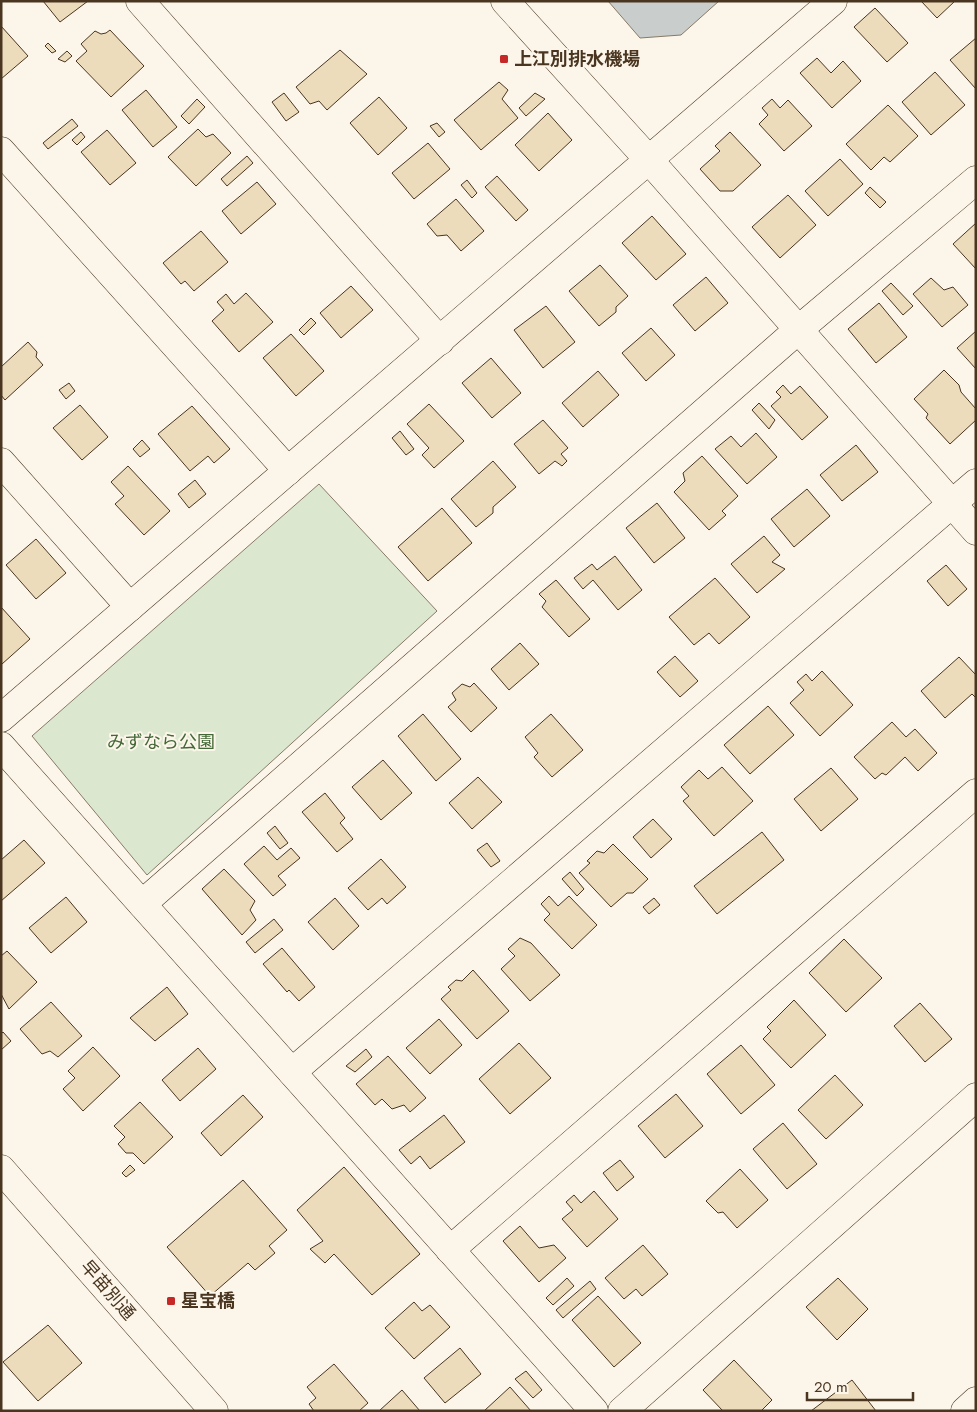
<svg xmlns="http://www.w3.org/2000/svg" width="977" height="1412" font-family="Jost,'Noto Sans JP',sans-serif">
	<rect width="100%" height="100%" fill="#fbf6e9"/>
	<path fill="#dce7d0" stroke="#887966" d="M 319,484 L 437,611 L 147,875 L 32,736 Z"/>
	<path fill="#c9cecd" stroke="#887966" d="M 608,1 L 719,1 L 681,35 L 640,38 Z"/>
	<g fill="#ecdcbc" stroke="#4a3520">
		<path d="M 43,1 L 88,1 L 60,22 Z"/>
		<path d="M 921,1 L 955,1 L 937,18 Z"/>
		<path d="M 875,8 L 908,43 L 887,62 L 854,27 Z"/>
		<path d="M 1,26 L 28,56 L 1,79 Z"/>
		<path d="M 110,30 L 144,66 L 111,97 L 76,61 L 87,51 L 81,44 L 95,31 L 101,34 L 106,33 Z"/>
		<path d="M 976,38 L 976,89 L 950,60 Z"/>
		<path d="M 48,43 L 56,51 L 52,53 L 45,46 Z"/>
		<path d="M 340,50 L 367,74 L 327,110 L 319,101 L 310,104 L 296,87 Z"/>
		<path d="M 67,51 L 72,56 L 65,62 L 58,59 Z"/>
		<path d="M 817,58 L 831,73 L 843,61 L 861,81 L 832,108 L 800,73 Z"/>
		<path d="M 935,72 L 965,105 L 931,135 L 902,102 Z"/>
		<path d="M 499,82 L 508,90 L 502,99 L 518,118 L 481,150 L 454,120 Z"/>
		<path d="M 146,90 L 177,127 L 153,147 L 122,110 Z"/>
		<path d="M 284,93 L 299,112 L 286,121 L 272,102 Z"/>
		<path d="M 535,93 L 545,99 L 526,116 L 519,108 Z"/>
		<path d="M 379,97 L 407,128 L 378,155 L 350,123 Z"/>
		<path d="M 197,99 L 205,107 L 189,124 L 181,116 Z"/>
		<path d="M 772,99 L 780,108 L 788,100 L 812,126 L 784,151 L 759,124 L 768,115 L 762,108 Z"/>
		<path d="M 888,105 L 918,136 L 890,162 L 884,157 L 871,170 L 846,144 Z"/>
		<path d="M 548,113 L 572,140 L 539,171 L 515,145 Z"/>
		<path d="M 72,119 L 78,126 L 48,149 L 43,143 Z"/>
		<path d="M 437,123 L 445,132 L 439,137 L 430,126 Z"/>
		<path d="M 198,129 L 206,137 L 213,134 L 231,153 L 196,186 L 168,157 Z"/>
		<path d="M 107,130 L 136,163 L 110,185 L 81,152 Z"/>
		<path d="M 81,132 L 85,137 L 77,145 L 72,140 Z"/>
		<path d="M 730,132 L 761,165 L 733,191 L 720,191 L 700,169 L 720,151 L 715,146 Z"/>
		<path d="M 428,143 L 450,169 L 414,199 L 392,173 Z"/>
		<path d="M 247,156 L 253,163 L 227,186 L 221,179 Z"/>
		<path d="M 840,159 L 863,184 L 828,216 L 805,191 Z"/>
		<path d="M 497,176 L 528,210 L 516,221 L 485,187 Z"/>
		<path d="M 467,180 L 477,193 L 472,198 L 461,185 Z"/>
		<path d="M 257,182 L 276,204 L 241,234 L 222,211 Z"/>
		<path d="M 870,187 L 886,202 L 880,208 L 865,193 Z"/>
		<path d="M 788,195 L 816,225 L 780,258 L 752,227 Z"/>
		<path d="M 456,199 L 484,231 L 461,251 L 447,235 L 437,236 L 427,224 Z"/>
		<path d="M 652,216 L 686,254 L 656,280 L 622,243 Z"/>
		<path d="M 976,223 L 976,269 L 953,244 Z"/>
		<path d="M 201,231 L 228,262 L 194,291 L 185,281 L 181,284 L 163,263 Z"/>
		<path d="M 600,265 L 628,296 L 616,307 L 616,312 L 599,326 L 569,291 Z"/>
		<path d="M 706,277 L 728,303 L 695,331 L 673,305 Z"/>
		<path d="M 931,278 L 944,290 L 953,287 L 968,305 L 942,327 L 913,294 Z"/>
		<path d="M 891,283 L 913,306 L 903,315 L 882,291 Z"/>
		<path d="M 351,286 L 373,310 L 341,338 L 320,313 Z"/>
		<path d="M 246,293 L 273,322 L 239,352 L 212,321 L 224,310 L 217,302 L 226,294 L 234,304 Z"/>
		<path d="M 879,303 L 907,337 L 876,363 L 848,329 Z"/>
		<path d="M 546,306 L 575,342 L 543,368 L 514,330 Z"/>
		<path d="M 311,318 L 316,323 L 304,335 L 299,330 Z"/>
		<path d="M 651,328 L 675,355 L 646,381 L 622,353 Z"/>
		<path d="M 976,331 L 976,369 L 957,348 Z"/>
		<path d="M 291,334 L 324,371 L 296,396 L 263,358 Z"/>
		<path d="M 28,342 L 37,352 L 36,357 L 43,365 L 5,400 L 1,395 L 1,367 Z"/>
		<path d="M 491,358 L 521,393 L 492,418 L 462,383 Z"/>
		<path d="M 944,370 L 959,385 L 961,392 L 976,409 L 976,420 L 950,444 L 926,418 L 928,414 L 914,399 Z"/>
		<path d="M 598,371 L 619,395 L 583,427 L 562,403 Z"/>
		<path d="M 69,383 L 75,391 L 66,399 L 59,390 Z"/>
		<path d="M 783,385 L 791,394 L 800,386 L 828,417 L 802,440 L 771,406 L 781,397 L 776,392 Z"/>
		<path d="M 759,403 L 775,420 L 769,429 L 752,410 Z"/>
		<path d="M 429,404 L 464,441 L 434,468 L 422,455 L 429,448 L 407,424 Z"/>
		<path d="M 80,405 L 108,437 L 82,460 L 53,428 Z"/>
		<path d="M 192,406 L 230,449 L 214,463 L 208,456 L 190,471 L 158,434 Z"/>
		<path d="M 543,420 L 568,448 L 561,454 L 567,461 L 562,466 L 555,461 L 539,474 L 514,444 Z"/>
		<path d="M 400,431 L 414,449 L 406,455 L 392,438 Z"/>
		<path d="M 756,433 L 777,457 L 747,484 L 715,449 L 731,436 L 741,447 Z"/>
		<path d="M 142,440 L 150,449 L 140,457 L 133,449 Z"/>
		<path d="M 856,445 L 878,472 L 842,501 L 820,475 Z"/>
		<path d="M 702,456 L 738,496 L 722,511 L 726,515 L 709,530 L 674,492 L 685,481 L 683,473 Z"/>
		<path d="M 493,461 L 516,487 L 493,507 L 493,513 L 476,527 L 451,499 Z"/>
		<path d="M 128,466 L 170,511 L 144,535 L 115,504 L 124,496 L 111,482 Z"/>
		<path d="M 195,480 L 206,494 L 189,508 L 178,494 Z"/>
		<path d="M 807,489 L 830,516 L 794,547 L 771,519 Z"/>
		<path d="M 657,503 L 685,538 L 654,563 L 626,528 Z"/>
		<path d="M 442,508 L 472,543 L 428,581 L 398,547 Z"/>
		<path d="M 764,536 L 780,555 L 772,562 L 785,569 L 757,593 L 731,564 Z"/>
		<path d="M 36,539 L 66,573 L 36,599 L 6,565 Z"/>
		<path d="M 615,556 L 642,590 L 618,610 L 593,580 L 583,589 L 574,578 L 592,564 L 597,570 Z"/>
		<path d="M 946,565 L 967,589 L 948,606 L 927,581 Z"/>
		<path d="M 715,578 L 750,617 L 719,644 L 709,633 L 694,645 L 669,617 Z"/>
		<path d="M 556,580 L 590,619 L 569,637 L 542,607 L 546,601 L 539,594 Z"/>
		<path d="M 1,607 L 30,639 L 2,664 L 1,664 Z"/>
		<path d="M 520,643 L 539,664 L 509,690 L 491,669 Z"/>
		<path d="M 675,656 L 698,681 L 680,697 L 657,672 Z"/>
		<path d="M 959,657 L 976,675 L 976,698 L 972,694 L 945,718 L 921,691 Z"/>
		<path d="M 822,671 L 853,705 L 820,736 L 790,703 L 804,690 L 797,682 L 806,674 L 812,681 Z"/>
		<path d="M 474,683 L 497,708 L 471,732 L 448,707 L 456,700 L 452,693 L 462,684 L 470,687 Z"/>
		<path d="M 768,706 L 794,735 L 750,774 L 724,745 Z"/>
		<path d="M 423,714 L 461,759 L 436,781 L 398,736 Z"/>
		<path d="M 551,714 L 583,750 L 552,777 L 534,757 L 538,753 L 525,737 Z"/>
		<path d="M 892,722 L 906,737 L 915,729 L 937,753 L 918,771 L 905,757 L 886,775 L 882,773 L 875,779 L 854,757 Z"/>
		<path d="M 383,760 L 412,793 L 381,820 L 352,787 Z"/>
		<path d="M 722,767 L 753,801 L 714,836 L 683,801 L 689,796 L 681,787 L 699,770 L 708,779 Z"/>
		<path d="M 831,768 L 858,799 L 821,831 L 794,799 Z"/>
		<path d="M 478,777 L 502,802 L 472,829 L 449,803 Z"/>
		<path d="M 325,793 L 345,818 L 340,823 L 353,839 L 337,852 L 302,812 Z"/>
		<path d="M 653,819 L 672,839 L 651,858 L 633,837 Z"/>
		<path d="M 275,826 L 288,843 L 280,849 L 267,833 Z"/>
		<path d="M 762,832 L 784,860 L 717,914 L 694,886 Z"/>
		<path d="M 24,840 L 45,863 L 1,901 L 1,860 Z"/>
		<path d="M 487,843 L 500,861 L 491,867 L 477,850 Z"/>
		<path d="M 613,844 L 648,879 L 633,893 L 627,893 L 611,907 L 579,873 L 590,863 L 587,861 L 597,851 L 604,853 Z"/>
		<path d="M 264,846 L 277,860 L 291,848 L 300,858 L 278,876 L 286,885 L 273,896 L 244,864 Z"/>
		<path d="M 381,859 L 406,887 L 387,904 L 382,898 L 368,910 L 348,888 Z"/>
		<path d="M 224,869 L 255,901 L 250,910 L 256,920 L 242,935 L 202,889 Z"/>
		<path d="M 570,872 L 584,889 L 577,896 L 562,879 Z"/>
		<path d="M 549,896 L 558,906 L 569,896 L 597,925 L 572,949 L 544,920 L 550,914 L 541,904 Z"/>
		<path d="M 66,897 L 87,922 L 51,953 L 29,928 Z"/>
		<path d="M 335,898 L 359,926 L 333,950 L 308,922 Z"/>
		<path d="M 654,898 L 660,905 L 649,914 L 643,907 Z"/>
		<path d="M 274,919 L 283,930 L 255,953 L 246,942 Z"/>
		<path d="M 520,938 L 531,943 L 560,975 L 530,1001 L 501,969 L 515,956 L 508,949 Z"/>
		<path d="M 844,939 L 882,978 L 846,1012 L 809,973 Z"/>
		<path d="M 282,948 L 315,987 L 299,1001 L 289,990 L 287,992 L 263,964 Z"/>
		<path d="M 7,951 L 37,982 L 9,1009 L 1,994 L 1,956 Z"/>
		<path d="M 473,970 L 509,1011 L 477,1039 L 441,999 L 451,990 L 448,987 L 456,980 L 462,981 Z"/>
		<path d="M 167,987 L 188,1014 L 155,1041 L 130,1018 Z"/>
		<path d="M 794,1000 L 826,1035 L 791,1068 L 763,1039 L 771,1031 L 767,1027 Z"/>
		<path d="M 51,1002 L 82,1036 L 58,1057 L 50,1051 L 42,1054 L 20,1029 Z"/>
		<path d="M 920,1003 L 952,1039 L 925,1062 L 894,1026 Z"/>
		<path d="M 439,1019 L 462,1045 L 430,1074 L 406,1048 Z"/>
		<path d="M 3,1032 L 11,1041 L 1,1050 L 1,1034 Z"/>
		<path d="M 519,1043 L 551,1078 L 510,1114 L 479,1079 Z"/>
		<path d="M 741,1045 L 775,1085 L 741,1114 L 707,1074 Z"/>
		<path d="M 93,1047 L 120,1076 L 83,1111 L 63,1089 L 75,1078 L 68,1071 Z"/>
		<path d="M 198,1048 L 216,1069 L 180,1101 L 162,1080 Z"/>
		<path d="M 366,1049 L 372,1057 L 355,1072 L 346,1066 Z"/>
		<path d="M 388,1056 L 426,1098 L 410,1112 L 404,1105 L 392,1109 L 382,1099 L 375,1105 L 356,1084 Z"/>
		<path d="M 835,1075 L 863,1105 L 826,1139 L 798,1110 Z"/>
		<path d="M 676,1094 L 703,1126 L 665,1158 L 638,1126 Z"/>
		<path d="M 243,1095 L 263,1117 L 221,1156 L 201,1133 Z"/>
		<path d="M 140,1102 L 173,1137 L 144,1164 L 133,1153 L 126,1153 L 118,1144 L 125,1137 L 114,1126 Z"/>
		<path d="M 444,1115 L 465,1142 L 430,1169 L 420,1156 L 411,1164 L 399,1150 Z"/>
		<path d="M 783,1123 L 817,1164 L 787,1189 L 753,1149 Z"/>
		<path d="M 620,1160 L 634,1177 L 617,1191 L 603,1173 Z"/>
		<path d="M 130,1165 L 135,1170 L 126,1177 L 122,1173 Z"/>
		<path d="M 344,1167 L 420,1254 L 372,1295 L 334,1254 L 325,1263 L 310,1249 L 323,1241 L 297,1210 Z"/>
		<path d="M 740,1169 L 768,1200 L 737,1228 L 723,1212 L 718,1213 L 706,1201 Z"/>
		<path d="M 243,1180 L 287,1230 L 269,1246 L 275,1253 L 255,1270 L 248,1263 L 210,1296 L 167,1247 Z"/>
		<path d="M 594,1191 L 618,1219 L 587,1247 L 562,1219 L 573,1210 L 566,1202 L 574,1195 L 581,1203 Z"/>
		<path d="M 520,1226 L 539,1248 L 554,1245 L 566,1258 L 539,1282 L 503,1241 Z"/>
		<path d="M 643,1245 L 668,1274 L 642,1296 L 636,1289 L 624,1299 L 605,1278 Z"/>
		<path d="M 567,1278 L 574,1286 L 553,1305 L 546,1298 Z"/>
		<path d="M 838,1278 L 868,1309 L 837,1340 L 806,1307 Z"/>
		<path d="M 590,1281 L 596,1289 L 563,1318 L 556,1310 Z"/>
		<path d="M 598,1296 L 641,1343 L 614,1367 L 572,1320 Z"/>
		<path d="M 414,1302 L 422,1311 L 430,1305 L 450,1327 L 414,1359 L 385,1328 Z"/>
		<path d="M 48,1325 L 82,1363 L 38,1401 L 3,1362 Z"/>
		<path d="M 460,1348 L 481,1374 L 445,1403 L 424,1378 Z"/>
		<path d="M 734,1360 L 772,1400 L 761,1411 L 723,1411 L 703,1390 Z"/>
		<path d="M 334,1364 L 368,1403 L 359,1411 L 314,1411 L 309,1404 L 316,1398 L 307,1387 Z"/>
		<path d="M 526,1371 L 542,1390 L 533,1398 L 515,1379 Z"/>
		<path d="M 852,1380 L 876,1411 L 811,1411 Z"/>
		<path d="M 510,1387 L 531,1411 L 484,1411 Z"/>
		<path d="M 402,1390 L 420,1411 L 379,1411 Z"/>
	</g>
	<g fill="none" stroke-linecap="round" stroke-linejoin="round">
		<defs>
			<g id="street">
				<path d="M 140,1 L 440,341"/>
				<path d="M 505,1 L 649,160 L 976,531"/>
				<path d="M 1,151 L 288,471"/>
				<path d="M 1,462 L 130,607"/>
				<path d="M 1,718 L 833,1"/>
				<path d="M 1,746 L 594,1411"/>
				<path d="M 142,904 L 798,330 L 976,180"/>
				<path d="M 292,1072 L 976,483"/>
				<path d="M 450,1250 L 976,793"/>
				<path d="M 622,1411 L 976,1097"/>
				<path d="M 965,1411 L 976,1401"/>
			</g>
			<path id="secondary" d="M 1,1169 L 214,1411"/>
		</defs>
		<use href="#street" stroke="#4a3520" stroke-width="29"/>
		<use href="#secondary" stroke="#4a3520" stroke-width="29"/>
		<use href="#street" stroke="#fbf6e9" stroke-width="28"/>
		<use href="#secondary" stroke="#fbf6e9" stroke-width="28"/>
	</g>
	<g fill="#c62828" stroke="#fbf6e9" stroke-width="2">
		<rect x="499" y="54" width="10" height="10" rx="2.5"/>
		<rect x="166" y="1296" width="10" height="10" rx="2.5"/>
	</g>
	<g text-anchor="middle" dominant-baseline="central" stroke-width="4" stroke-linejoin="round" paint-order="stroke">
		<g font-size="18" font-weight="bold" fill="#4a3520" stroke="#fbf6e9" text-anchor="start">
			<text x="514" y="59">上江別排水機場</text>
			<text x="181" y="1301">星宝橋</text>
		</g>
		<g font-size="18" fill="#436837" stroke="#fbf6e9">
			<text x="161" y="742">みずなら公園</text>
		</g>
		<g font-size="18" fill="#4a3520" stroke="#fbf6e9">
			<text transform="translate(108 1290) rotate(49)">早苗別通</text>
		</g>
	</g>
	<rect width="977" height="1412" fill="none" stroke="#4a3520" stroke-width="5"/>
	<path d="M807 1392v8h106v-8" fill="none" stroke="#4a3520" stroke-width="2.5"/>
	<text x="814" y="1392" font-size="15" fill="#4a3520" stroke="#fbf6e9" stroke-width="4" paint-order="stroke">20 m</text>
</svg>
